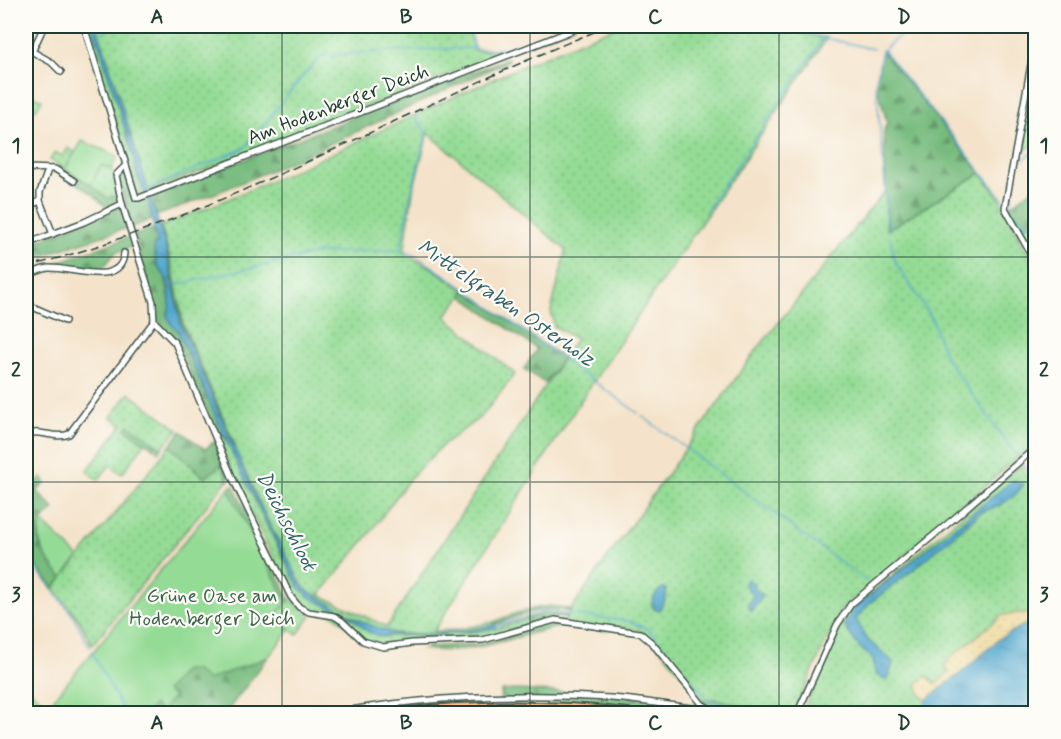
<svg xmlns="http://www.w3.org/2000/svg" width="1061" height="739" font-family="Mynerve,sans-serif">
	<defs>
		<pattern id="grass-dots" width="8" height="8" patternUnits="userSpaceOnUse" patternTransform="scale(1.5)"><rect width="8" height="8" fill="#94db95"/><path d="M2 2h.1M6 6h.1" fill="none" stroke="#7fbd81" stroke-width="1.8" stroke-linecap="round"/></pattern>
		<pattern id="forest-firs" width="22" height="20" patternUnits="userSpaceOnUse" patternTransform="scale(1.5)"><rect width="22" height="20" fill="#77bb7e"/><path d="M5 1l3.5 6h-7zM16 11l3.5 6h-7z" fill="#619968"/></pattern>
		<pattern id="sand-dots" width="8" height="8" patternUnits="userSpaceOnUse" patternTransform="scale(1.5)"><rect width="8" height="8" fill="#eeda9e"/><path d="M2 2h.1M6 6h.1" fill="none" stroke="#ccbc89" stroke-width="1.8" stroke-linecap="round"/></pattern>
		<pattern id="water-ripples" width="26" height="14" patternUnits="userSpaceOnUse" patternTransform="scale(1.5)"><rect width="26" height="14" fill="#50a6cd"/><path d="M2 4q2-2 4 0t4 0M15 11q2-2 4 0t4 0" fill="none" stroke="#4288a7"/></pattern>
	</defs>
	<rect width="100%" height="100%" fill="#fdfcf7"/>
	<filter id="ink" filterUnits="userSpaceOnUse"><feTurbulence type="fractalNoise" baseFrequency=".0167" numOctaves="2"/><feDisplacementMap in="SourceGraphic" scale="12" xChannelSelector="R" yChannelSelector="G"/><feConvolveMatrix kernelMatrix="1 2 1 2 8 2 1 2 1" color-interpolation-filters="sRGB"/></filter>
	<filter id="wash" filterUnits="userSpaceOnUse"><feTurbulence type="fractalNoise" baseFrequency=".008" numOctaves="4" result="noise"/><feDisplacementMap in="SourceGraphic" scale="24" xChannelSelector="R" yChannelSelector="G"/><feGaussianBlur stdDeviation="1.35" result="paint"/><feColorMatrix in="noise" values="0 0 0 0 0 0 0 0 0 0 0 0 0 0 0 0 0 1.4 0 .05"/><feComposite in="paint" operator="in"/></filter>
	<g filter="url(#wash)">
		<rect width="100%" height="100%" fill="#f4e3ca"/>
		<g fill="url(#grass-dots)" stroke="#5a8c64" stroke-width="1.5" fill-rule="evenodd">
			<path d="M 87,26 L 93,26 L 134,158 C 135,171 138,183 145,193 L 138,195 Z"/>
			<path d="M 97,26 L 153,26 L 155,29 L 167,26 L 468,26 L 475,51 L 506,51 L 575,26 L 148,192 Z"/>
			<path d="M 618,26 L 768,26 L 827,38 L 587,391 L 434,631 L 454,630 L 494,622 L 494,625 C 468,631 412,639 387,631 C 362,624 339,608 316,596 L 306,590 L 300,582 L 271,527 L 232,443 L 234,444 L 183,324 L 173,270 L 161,226 C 316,167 463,87 618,26 ZM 428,133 L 566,250 L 551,311 L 554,326 L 576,339 L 387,627 L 318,594 L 321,593 L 370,533 L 410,478 L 444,444 L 482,416 L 515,374 L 445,316 L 462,296 L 464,290 L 430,267 L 404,254 L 413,191 Z"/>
			<path d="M 1035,60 L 1035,144 L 1021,152 L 1035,65 Z"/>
			<path d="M 26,91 L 42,100 L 36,110 L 26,104 Z"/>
			<path d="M 68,148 L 75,152 L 65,169 L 50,160 L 55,152 L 63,156 Z"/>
			<path d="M 101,165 L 112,169 L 118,196 L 107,199 L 91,185 Z"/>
			<path d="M 981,173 L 1001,200 L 1003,207 L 1035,269 L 1035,443 L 840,611 L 795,710 L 792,713 L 769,713 L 715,699 L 704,701 L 658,646 L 641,631 L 610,625 L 607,631 L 563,626 L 571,609 L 754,353 L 885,191 L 887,230 Z"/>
			<path d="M 1028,222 L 1035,228 L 1035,259 L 1019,231 Z"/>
			<path d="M 129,393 L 178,429 L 162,448 L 129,425 L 126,429 L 145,443 L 122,474 L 110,465 L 98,480 L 87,471 L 122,425 L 111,417 Z"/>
			<path d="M 215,431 L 226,439 L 266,524 L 298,586 L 312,598 L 347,615 L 380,637 C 393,635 405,636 418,636 C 444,635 469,634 495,628 L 495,629 L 529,618 L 529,623 L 490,636 L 387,645 L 368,642 L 332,614 L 309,610 L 298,603 L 293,596 L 236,482 Z"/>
			<path d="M 170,446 L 205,478 L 221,465 L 227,477 L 226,482 L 92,645 L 79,620 L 54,588 Z"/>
			<path d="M 1021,465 L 1035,490 L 1035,713 L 802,714 L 845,615 Z"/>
			<path d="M 290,599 L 311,616 L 297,635 L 275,615 Z"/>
		</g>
		<g fill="url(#forest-firs)" stroke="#4b7c59" stroke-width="1.5">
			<path d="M 882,51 L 981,173 L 887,230 L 884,131 L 887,122 L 876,83 Z"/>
			<path d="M 508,58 L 508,61 C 392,115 277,172 156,216 L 150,196 Z"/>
			<path d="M 59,166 L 91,185 L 107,198 L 118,196 L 116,202 L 108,209 L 94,195 L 57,170 Z"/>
			<path d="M 123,172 L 128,176 L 135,201 L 147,197 L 153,219 L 132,227 L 118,180 L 119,175 Z"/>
			<path d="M 1035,188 L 1035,228 L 1028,222 L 1019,231 L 1007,208 Z"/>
			<path d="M 118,208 L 122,208 L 127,228 L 26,261 L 26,245 Z"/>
			<path d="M 161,226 L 173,270 L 183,324 L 235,445 L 232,443 L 181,324 L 172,276 L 160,227 Z"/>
			<path d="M 155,228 L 158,244 L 154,251 L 158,267 L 165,275 L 171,308 L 167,315 L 178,331 L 226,439 L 215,431 L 177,343 L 156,318 L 135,235 Z"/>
			<path d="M 130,237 L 133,246 L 115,253 L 102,269 L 75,267 L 58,262 Z"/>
			<path d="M 464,290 L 563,358 L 545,383 L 524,369 L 537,349 L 462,296 Z"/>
			<path d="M 129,425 L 162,448 L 159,452 L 126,429 Z"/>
			<path d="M 181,431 L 205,449 L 215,441 L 230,478 L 229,481 L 226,482 L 227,477 L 221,465 L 205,478 L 170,446 Z"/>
			<path d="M 42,477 L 46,483 L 37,491 L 54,509 C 49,514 44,518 41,523 C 31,543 51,564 62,578 L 54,588 L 26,555 L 26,495 L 34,483 Z"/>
			<path d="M 233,485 L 290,599 L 287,602 L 228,489 Z"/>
			<path d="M 552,606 L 571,609 L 570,612 C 542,605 520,616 494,625 L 494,622 C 512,614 532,607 552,606 Z"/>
			<path d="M 545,614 L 568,616 L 566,619 L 549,617 L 529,623 L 529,618 Z"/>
			<path d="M 546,623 L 565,623 L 563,626 C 516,635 472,656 423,649 L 427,647 L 478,644 L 497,640 Z"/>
			<path d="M 268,657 L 226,713 L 146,714 L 154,705 L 161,711 L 173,697 L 166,691 L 184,670 L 195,670 L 207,680 Z"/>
			<path d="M 515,690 L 604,694 L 690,704 L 715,699 L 769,713 L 669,713 L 604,705 L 500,702 L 501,691 Z"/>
		</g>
		<path fill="url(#sand-dots)" stroke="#868c69" stroke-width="1.5" d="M 1019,613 L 1035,614 L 1035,622 L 1030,622 L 999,639 L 966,669 L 927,700 L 920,694 L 917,683 L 927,676 L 936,684 L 949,672 L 945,665 L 951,657 L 1003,615 Z"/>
		<g fill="#94db95" stroke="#5a8c64" stroke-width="1.5">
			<path d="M 82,141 L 118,156 L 112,169 L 101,165 L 91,185 L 65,169 Z"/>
			<path d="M 228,489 L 287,602 L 275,615 L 290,630 L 268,657 L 207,680 L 195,670 L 184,670 L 166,691 L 173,697 L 161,711 L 154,705 L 146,713 L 84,713 L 70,704 L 62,713 L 42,713 Z"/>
			<path d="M 42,522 L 79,557 L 62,578 C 48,561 33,544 42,522 Z"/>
			<path d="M 27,687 L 44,702 L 35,713 L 26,713 Z"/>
		</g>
		<g fill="url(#water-ripples)" stroke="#387280" stroke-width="1.5">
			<path d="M 93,26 L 97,26 L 165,244 L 181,325 L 256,497 L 300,582 L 306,590 L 316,596 C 339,608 362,624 387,631 C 412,639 468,631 494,625 L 495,628 L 442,635 L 391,635 L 380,637 L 367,631 L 353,619 L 309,597 L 298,586 L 238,466 L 178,331 L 171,324 L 167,315 C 172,306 170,285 165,276 C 164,273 160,271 159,269 C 155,261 154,252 154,244 L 158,243 C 153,230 152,214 148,200 C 143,185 135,174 134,158 Z"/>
			<path d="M 1013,480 L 1024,485 L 1014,496 L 1002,504 L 980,513 L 918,566 L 870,603 L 856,619 L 866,638 L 893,662 L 888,680 L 876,675 L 873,659 L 859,647 L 844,626 L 854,608 Z"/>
			<path d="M 748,580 L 755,585 L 755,589 L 763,595 L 751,611 L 748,606 L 753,595 L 744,584 L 745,581 Z"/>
			<path d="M 664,588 L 666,589 C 668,597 663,604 659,610 L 655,610 L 652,606 C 652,599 656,590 664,588 Z"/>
			<path d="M 1024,625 L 1035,626 L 1035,713 L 920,713 L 927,700 L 966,669 L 999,639 Z"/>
		</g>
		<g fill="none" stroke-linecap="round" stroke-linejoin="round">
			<g stroke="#50a6cd" stroke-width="1.5">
				<path d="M 469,26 L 474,47"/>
				<path d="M 772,26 L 873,49"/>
				<path d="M 102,32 L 122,26"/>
				<path d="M 883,50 L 1004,200"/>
				<path d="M 883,50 L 911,26"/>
				<path d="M 882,51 L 876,83 L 889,230"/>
				<path d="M 1016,163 L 1036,151"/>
				<path d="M 148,189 L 245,148 L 302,77 L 321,56 L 388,51 L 473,48 C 507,54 539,39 571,26"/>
				<path d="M 1010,208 L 1015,172"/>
				<path d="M 706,211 L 824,37"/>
				<path d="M 1014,213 L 1036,229"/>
				<path d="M 1023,220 L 1024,234 L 1036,256"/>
				<path d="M 890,237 L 895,262 L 931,317 L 946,358 L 1016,455"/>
				<path d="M 401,248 L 410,198 L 427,133 L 415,118"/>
				<path d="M 175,285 L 318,253 L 401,250 L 416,256 L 454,281 L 638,413"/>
				<path d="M 642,416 L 866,581"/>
				<path d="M 1023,464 L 1036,480"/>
				<path d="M 26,507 L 26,509"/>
				<path d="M 26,551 L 38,571 L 74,617 L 90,647"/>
				<path d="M 493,627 L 544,612 L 628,621 L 648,629 L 710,701 L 743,710"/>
				<path d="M 92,652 L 125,714"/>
			</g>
		</g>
	</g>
	<g filter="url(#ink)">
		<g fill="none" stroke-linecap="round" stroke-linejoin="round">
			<defs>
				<g id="minor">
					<path d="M 84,26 L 136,198 L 139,198 L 581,27"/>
					<path d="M 1034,26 L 1034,48 L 1005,208 L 1036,263"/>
					<path d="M 26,48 L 51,62 L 61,72"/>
					<path d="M 32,52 L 44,26"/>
					<path d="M 125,166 L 116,175 L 122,204 L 153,302 L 154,321 L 175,343 L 233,479 L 291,597 L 299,607 L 309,612 L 334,616 L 342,621 L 363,641 L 383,647 L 412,643 L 483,640 L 555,620 L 640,633 L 652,643 L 702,704 L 710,709 L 726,714"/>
					<path d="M 26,168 L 55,169 L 74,181"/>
					<path d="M 48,170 L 40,192 L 40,201 L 53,234"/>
					<path d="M 26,207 L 40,201"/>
					<path d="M 26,244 L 84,222 L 122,204"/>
					<path d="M 26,276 C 33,273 41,269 48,268 C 68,266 122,289 124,253"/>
					<path d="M 26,304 L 65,321"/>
					<path d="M 26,435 C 39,428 55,440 69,434 L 154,321"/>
					<path d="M 26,572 L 26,571"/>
					<path d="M 328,714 C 421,696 517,693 611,698 C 639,700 668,705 697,709"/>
					<path d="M 797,714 L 837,625 L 851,604 L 957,516 L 1036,447"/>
				</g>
				<path id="motorway" d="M 402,714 C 477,705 553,706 628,714"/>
			</defs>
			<use href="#minor" stroke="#3f564a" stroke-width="8"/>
			<use href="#motorway" stroke="#3f564a" stroke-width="14"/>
			<use href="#minor" stroke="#fff" stroke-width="5"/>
			<use href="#motorway" stroke="#fbbb8c" stroke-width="10"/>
			<path stroke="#1f3d34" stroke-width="1.5" stroke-dasharray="9 4.5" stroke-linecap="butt" d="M 26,267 C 230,214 414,103 609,26"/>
		</g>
	</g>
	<path fill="none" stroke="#1f3d34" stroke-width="1.5" stroke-opacity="0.55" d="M 282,26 L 282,714M 530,26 L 530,714M 779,26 L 779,714M 26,257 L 1036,257M 26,482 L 1036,482"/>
	<g text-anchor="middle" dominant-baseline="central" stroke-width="4.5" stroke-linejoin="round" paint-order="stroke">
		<g font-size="20" fill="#1f3d34" stroke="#fdfcf7">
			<text transform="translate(338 105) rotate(-21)">Am Hodenberger Deich</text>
		</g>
		<g font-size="20" fill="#3c644c" stroke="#fdfcf7">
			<text x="212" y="596">Grüne Oase am<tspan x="212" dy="23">Hodenberger Deich</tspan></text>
		</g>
		<g font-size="21" font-style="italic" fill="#30626a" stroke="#fdfcf7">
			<text transform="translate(506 303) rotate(34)">Mittelgraben Osterholz</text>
			<text transform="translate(286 521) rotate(63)">Deichschloot</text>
		</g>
	</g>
	<rect width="1061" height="739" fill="none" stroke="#fdfcf7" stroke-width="66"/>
	<rect x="33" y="33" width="995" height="673" fill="none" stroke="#1f3d34" stroke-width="2"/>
	<g font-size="20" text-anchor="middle" font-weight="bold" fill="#1f3d34">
		<text x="157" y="23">A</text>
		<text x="406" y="23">B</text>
		<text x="655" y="23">C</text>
		<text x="904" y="23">D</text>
		<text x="16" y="152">1</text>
		<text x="1044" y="152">1</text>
		<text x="16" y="376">2</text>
		<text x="1044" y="376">2</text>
		<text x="16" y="601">3</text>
		<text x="1044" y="601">3</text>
		<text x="157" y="729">A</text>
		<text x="406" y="729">B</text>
		<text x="655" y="729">C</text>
		<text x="904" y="729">D</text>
	</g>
</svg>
